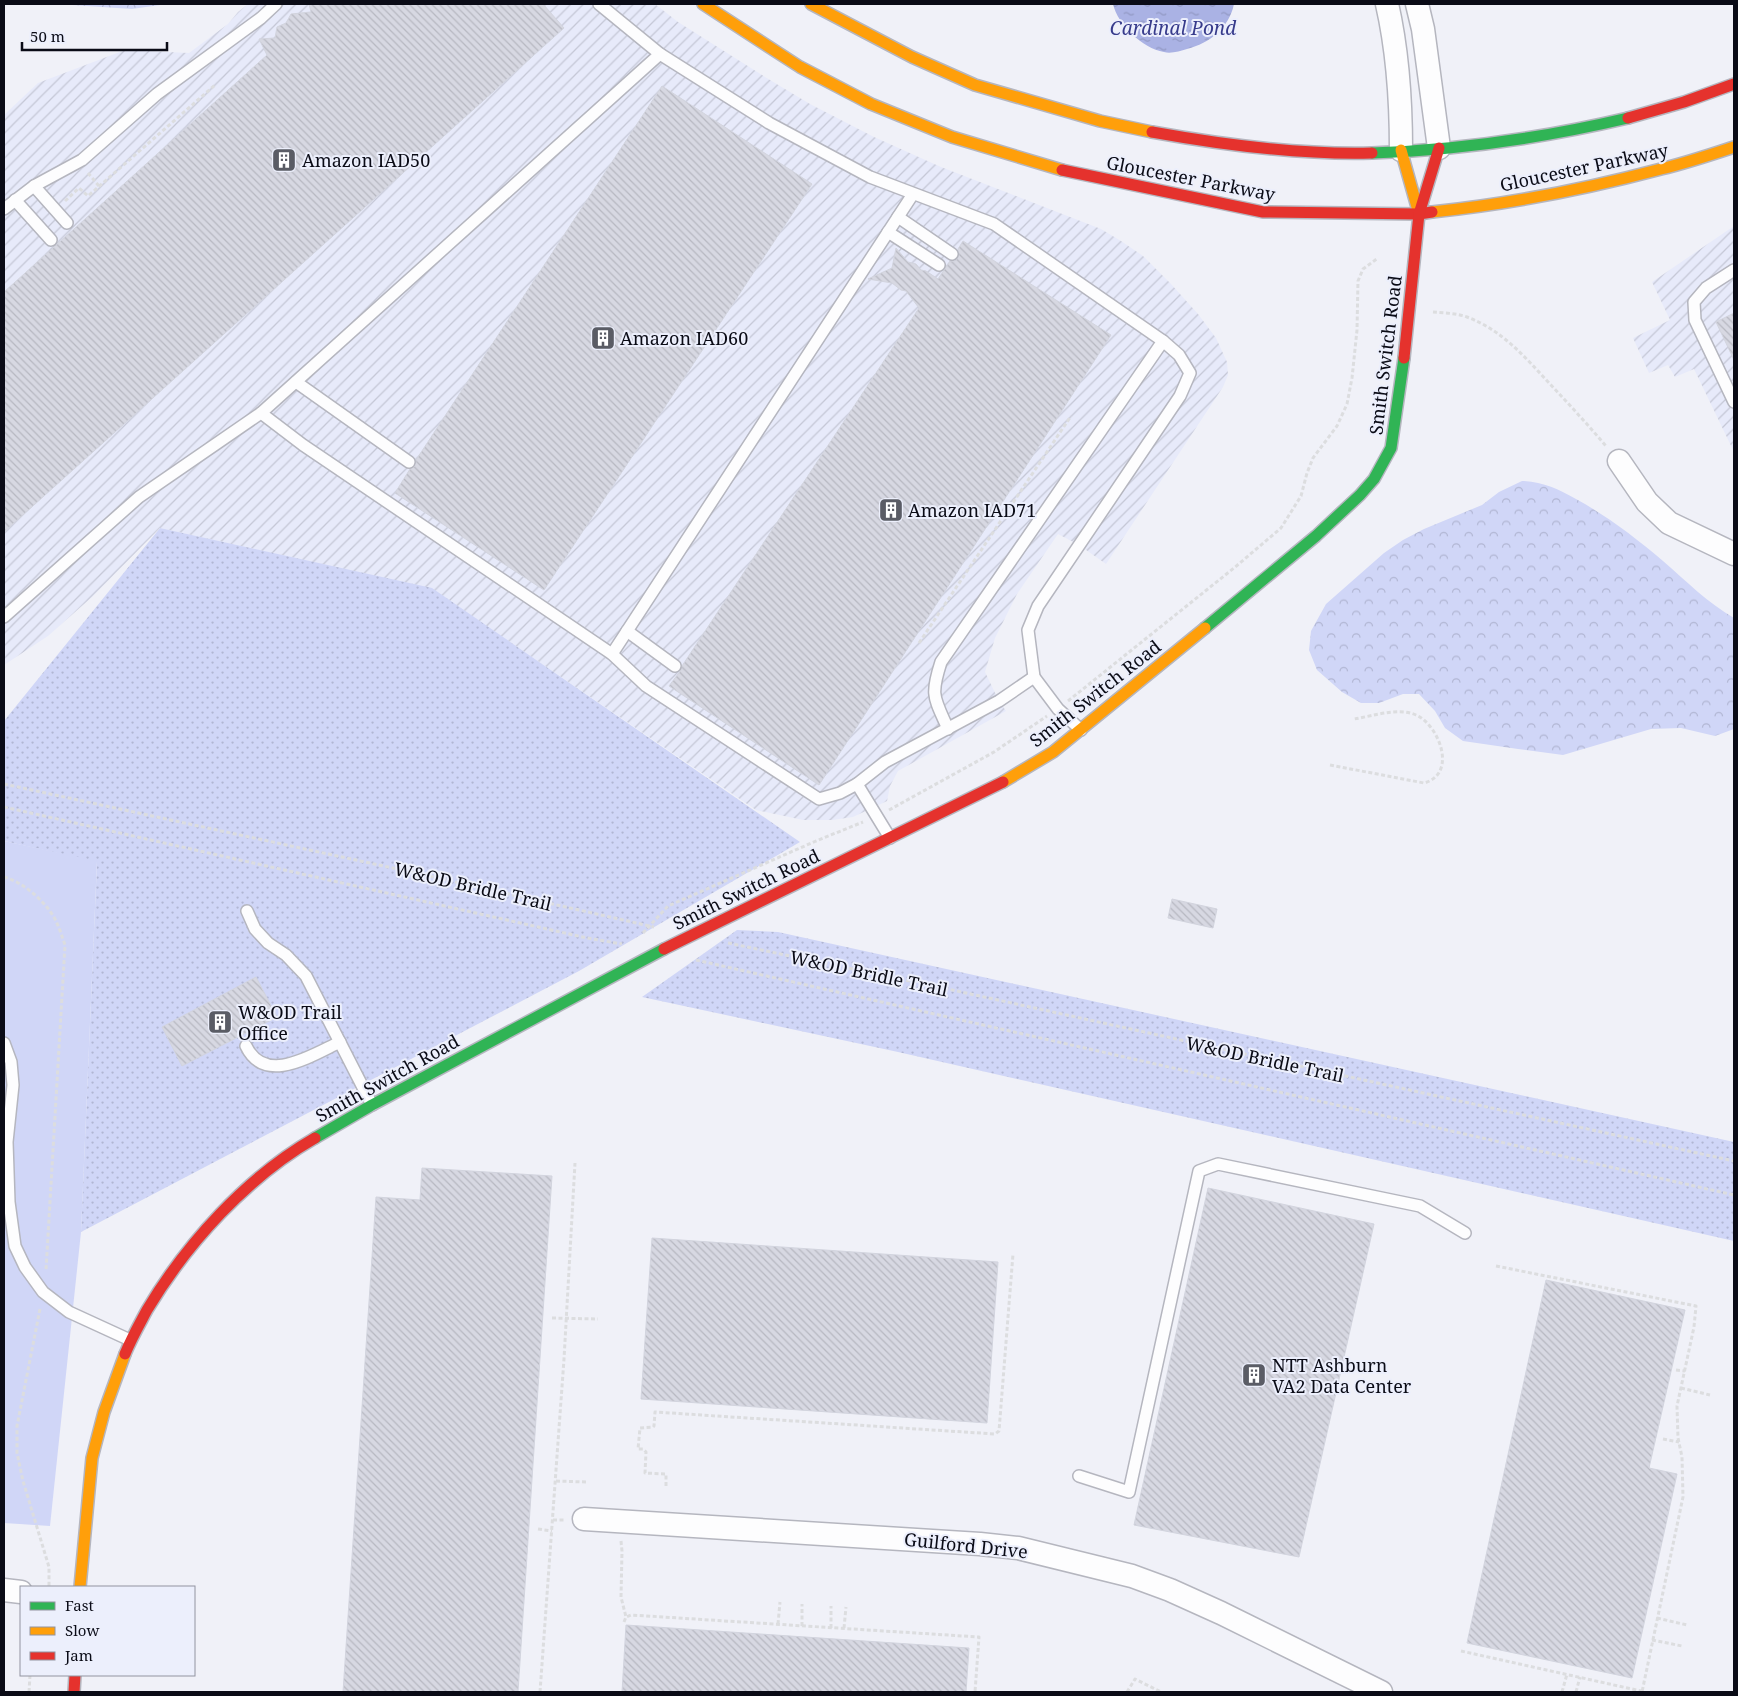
<svg xmlns="http://www.w3.org/2000/svg" width="1738" height="1696" font-family="'Noto Serif',serif">
	<defs>
		<pattern id="industrial-furrows" width="10" height="10" patternUnits="userSpaceOnUse" patternTransform="scale(1.25)"><rect width="10" height="10" fill="#e7eafa"/><path d="M-1 1l2-2M0 10L10 0M9 11l2-2" fill="none" stroke="#c5c7d6"/></pattern>
		<pattern id="grass-dots" width="8" height="8" patternUnits="userSpaceOnUse" patternTransform="scale(1.25)"><rect width="8" height="8" fill="#d0d6f7"/><path d="M2 2h.1M6 6h.1" fill="none" stroke="#b1b6d3" stroke-width="1.8" stroke-linecap="round"/></pattern>
		<pattern id="forest-crowns" width="20" height="18" patternUnits="userSpaceOnUse" patternTransform="scale(1.25)"><rect width="20" height="18" fill="#d0d6f7"/><path d="M2 6a3 3 0 1 1 6 0M12 15a3 3 0 1 1 6 0" fill="none" stroke="#b1b6d3"/></pattern>
		<pattern id="water-ripples" width="26" height="14" patternUnits="userSpaceOnUse" patternTransform="scale(1.25)"><rect width="26" height="14" fill="#aab2e4"/><path d="M2 4q2-2 4 0t4 0M15 11q2-2 4 0t4 0" fill="none" stroke="#9198c3"/></pattern>
		<pattern id="building-back-hatch" width="6" height="6" patternUnits="userSpaceOnUse" patternTransform="scale(1.25)"><rect width="6" height="6" fill="#d7d8e2"/><path d="M-1 5l2 2M0 0l6 6M5-1l2 2" fill="none" stroke="#b7b8c1"/></pattern>
	</defs>
	<rect width="100%" height="100%" fill="#f0f1f8"/>
	<g fill="url(#industrial-furrows)">
		<path d="M 248,4 L 655,4 L 678,22 L 765,77 L 810,104 L 874,137 L 941,167 L 1101,229 L 1121,241 L 1143,256 L 1171,284 L 1198,314 L 1216,338 L 1227,362 L 1228,375 L 1223,387 L 1106,564 L 1079,545 L 1058,534 L 1017,594 L 995,638 L 985,672 L 999,701 L 1006,711 L 898,771 L 890,786 L 887,801 L 853,817 L 832,820 L 803,820 L 756,810 L 432,589 L 160,528 L 92,597 L 48,636 L 4,665 L 4,115 L 38,83 L 125,50 L 189,53 L 228,24 L 238,12 Z"/>
		<path d="M 1734,226 L 1734,452 L 1694,369 L 1675,377 L 1668,365 L 1649,373 L 1633,338 L 1670,320 L 1652,282 Z"/>
	</g>
	<g fill="url(#grass-dots)">
		<path d="M 160,528 L 432,588 L 800,842 L 579,971 L 81,1232 L 97,862 L 4,841 L 4,721 Z"/>
		<path d="M 737,930 L 778,932 L 1734,1142 L 1734,1241 L 898,1052 L 642,997 Z"/>
	</g>
	<g fill="url(#forest-crowns)">
		<path d="M 57,4 L 167,4 L 132,9 Z"/>
		<path d="M 1522,481 C 1543,482 1558,489 1576,499 C 1607,516 1636,538 1663,561 C 1686,581 1708,603 1734,618 L 1734,729 L 1715,736 L 1681,728 L 1651,729 L 1563,755 L 1518,749 L 1463,741 L 1445,728 L 1435,711 L 1419,694 L 1403,694 L 1379,703 L 1361,703 L 1342,692 L 1317,670 L 1309,650 L 1311,631 L 1326,604 L 1384,553 L 1403,540 L 1424,529 L 1482,505 L 1499,492 Z"/>
	</g>
	<path fill="#d0d6f7" d="M 4,841 L 97,861 L 81,1232 L 50,1526 L 4,1523 Z"/>
	<path fill="url(#water-ripples)" d="M 1113,4 L 1234,4 C 1229,28 1210,43 1187,49 C 1180,51 1171,54 1164,52 C 1142,48 1118,25 1113,4 Z"/>
	<g fill="url(#building-back-hatch)" stroke="#d2d4de">
		<path d="M 309,4 L 543,4 L 564,28 L 4,532 L 4,292 L 267,55 L 259,39 L 275,38 L 277,27 L 286,23 L 291,14 L 311,12 Z"/>
		<path d="M 662,86 L 812,184 L 544,590 L 395,493 L 410,469 L 415,466 L 416,460 Z"/>
		<path d="M 963,241 L 1111,335 L 819,785 L 669,686 L 681,670 L 682,666 L 919,308 L 906,291 L 901,290 L 892,283 L 868,279 L 892,268 L 896,248 L 908,262 L 916,264 L 921,270 L 926,271 L 938,279 L 950,261 L 955,261 L 958,258 L 959,254 L 958,249 Z"/>
		<path d="M 1734,313 L 1734,360 L 1716,322 Z"/>
		<path d="M 1172,899 L 1217,909 L 1213,928 L 1168,918 Z"/>
		<path d="M 256,977 L 277,1017 L 182,1066 L 162,1027 Z"/>
		<path d="M 422,1168 L 552,1176 L 518,1692 L 343,1692 L 376,1197 L 420,1200 Z"/>
		<path d="M 1208,1188 L 1374,1224 L 1299,1557 L 1134,1525 Z"/>
		<path d="M 652,1238 L 998,1262 L 987,1423 L 641,1399 Z"/>
		<path d="M 1546,1280 L 1685,1310 L 1649,1468 L 1677,1474 L 1632,1678 L 1467,1643 Z"/>
		<path d="M 626,1625 L 969,1648 L 966,1692 L 622,1692 Z"/>
	</g>
	<g fill="none" stroke-linecap="round" stroke-linejoin="round">
		<defs>
			<g id="lane">
				<path d="M 599,4 L 660,54 L 769,123 L 870,177 L 994,224 L 1163,341 L 1179,355 L 1190,373 L 1180,396 L 1038,606 L 1028,630 L 1034,677 L 1058,709 L 1081,730"/>
				<path d="M 34,186 L 67,223"/>
				<path d="M 15,200 L 51,240"/>
				<path d="M 4,209 L 34,186 L 82,160 L 157,94 L 261,18 L 276,4"/>
				<path d="M 898,217 L 952,254"/>
				<path d="M 888,232 L 939,265"/>
				<path d="M 1734,270 L 1706,288 L 1694,302 L 1695,320 L 1734,402"/>
				<path d="M 296,382 L 409,462"/>
				<path d="M 261,413 L 660,54"/>
				<path d="M 4,617 L 139,497 L 261,413 L 303,445 L 612,654 L 646,686 L 819,799 L 840,793 L 857,784 L 890,838"/>
				<path d="M 627,631 L 675,666"/>
				<path d="M 612,654 L 913,194"/>
				<path d="M 948,729 C 934,697 930,696 941,662 L 1163,341"/>
				<path d="M 857,784 L 885,762 L 999,701 L 1034,677"/>
				<path d="M 247,911 L 255,929 L 268,943 L 286,955 L 306,976 L 372,1105"/>
				<path d="M 4,1043 L 11,1062 L 13,1085 L 7,1142 L 9,1202 L 15,1246 L 25,1267 L 43,1292 L 69,1312 L 130,1340"/>
				<path d="M 246,1046 C 265,1086 312,1055 340,1042"/>
				<path d="M 1079,1476 L 1129,1492 L 1199,1171 L 1218,1164 L 1420,1206 L 1465,1233"/>
			</g>
			<g id="street">
				<path d="M 1387,4 C 1398,52 1401,101 1401,150"/>
				<path d="M 1417,4 L 1423,29 L 1439,148"/>
				<path d="M 1619,461 L 1647,502 L 1669,523 L 1734,554"/>
				<path d="M 584,1519 L 980,1544 L 1018,1548 L 1132,1576 L 1170,1590 L 1221,1613 L 1381,1692"/>
				<path d="M 4,1590 L 21,1592"/>
			</g>
			<g id="fast">
				<path d="M 1372,153 C 1459,150 1543,138 1628,118"/>
				<path d="M 1205,628 L 1316,536 L 1360,495 L 1374,479 L 1391,448 L 1404,358"/>
				<path d="M 315,1138 L 372,1105 L 664,949"/>
			</g>
			<g id="slow">
				<path d="M 703,4 L 800,67 L 871,104 L 952,137 L 1062,170"/>
				<path d="M 811,4 L 912,57 L 975,85 L 1100,121 L 1152,132"/>
				<path d="M 1401,150 L 1419,214"/>
				<path d="M 1432,212 C 1509,204 1586,189 1661,169 C 1686,163 1710,155 1734,147"/>
				<path d="M 1003,782 L 1053,752 L 1205,628"/>
				<path d="M 80,1587 L 92,1458 L 104,1412 L 125,1354"/>
			</g>
			<g id="jam">
				<path d="M 1628,118 L 1684,102 L 1734,84"/>
				<path d="M 1152,132 C 1224,145 1299,155 1372,153"/>
				<path d="M 1062,170 L 1263,212 L 1419,214 L 1432,212"/>
				<path d="M 1404,358 L 1419,214 L 1439,148"/>
				<path d="M 664,949 L 1003,782"/>
				<path d="M 125,1354 C 131,1339 139,1325 147,1310 C 187,1243 247,1177 315,1138"/>
				<path d="M 74,1692 L 75,1675"/>
			</g>
		</defs>
		<use href="#lane" stroke="#b5b6bf" stroke-width="14"/>
		<use href="#street" stroke="#b5b6bf" stroke-width="25"/>
		<use href="#fast" stroke="#b5b6bf" stroke-width="14"/>
		<use href="#slow" stroke="#b5b6bf" stroke-width="14"/>
		<use href="#jam" stroke="#b5b6bf" stroke-width="14"/>
		<g stroke="#dcdddf" stroke-width="3" stroke-dasharray="4 2.5" stroke-linecap="butt">
			<path d="M 88,173 L 99,186"/>
			<path d="M 65,201 L 79,188 L 88,196 L 215,85"/>
			<path d="M 1433,312 C 1444,313 1456,313 1467,317 C 1502,330 1525,357 1550,384 C 1569,404 1588,425 1606,446"/>
			<path d="M 919,643 L 1071,416"/>
			<path d="M 1068,701 L 1234,568 L 1281,528 L 1301,496 L 1307,473 L 1313,458 L 1337,426 L 1347,404 L 1352,378 L 1357,330 L 1358,281 L 1363,269 L 1378,258"/>
			<path d="M 1330,765 L 1424,783 C 1458,774 1439,725 1416,715 C 1398,707 1373,716 1354,719"/>
			<path d="M 4,784 L 416,873 L 654,927"/>
			<path d="M 4,807 L 587,938 L 622,944"/>
			<path d="M 889,810 L 994,752 L 1047,716"/>
			<path d="M 4,877 C 23,882 45,901 55,919 C 59,927 62,936 65,945 L 46,1270"/>
			<path d="M 643,933 L 668,906 L 816,841 L 863,822"/>
			<path d="M 728,943 L 934,986 L 1734,1161"/>
			<path d="M 696,960 L 1734,1195"/>
			<path d="M 1496,1266 L 1696,1306 L 1694,1327 L 1677,1406 L 1678,1438 L 1682,1457 L 1683,1497 L 1642,1692"/>
			<path d="M 40,1309 L 17,1426 L 17,1453 L 23,1481 L 49,1567 L 49,1587"/>
			<path d="M 552,1318 L 598,1319"/>
			<path d="M 1676,1370 L 1685,1371"/>
			<path d="M 1681,1388 L 1710,1395"/>
			<path d="M 1663,1439 L 1679,1442"/>
			<path d="M 556,1481 L 586,1482"/>
			<path d="M 666,1486 L 666,1474 L 645,1473 L 646,1452 L 643,1449 L 638,1449 L 640,1428 L 653,1427 L 654,1426 L 655,1412 L 995,1434 L 999,1431 L 1013,1254"/>
			<path d="M 553,1520 L 565,1520"/>
			<path d="M 538,1529 L 552,1531"/>
			<path d="M 621,1541 L 622,1551 L 621,1597 L 626,1617"/>
			<path d="M 1657,1618 L 1687,1625"/>
			<path d="M 624,1622 L 626,1617 L 631,1615 L 979,1637 L 975,1692"/>
			<path d="M 778,1624 L 780,1602"/>
			<path d="M 802,1626 L 802,1604"/>
			<path d="M 831,1628 L 831,1606"/>
			<path d="M 844,1628 L 846,1607"/>
			<path d="M 1652,1640 L 1682,1646"/>
			<path d="M 1461,1651 L 1641,1691"/>
			<path d="M 29,1692 L 30,1675"/>
			<path d="M 540,1692 L 564,1359 L 575,1163"/>
			<path d="M 1127,1692 L 1135,1679 L 1161,1692"/>
			<path d="M 1562,1692 L 1567,1674"/>
			<path d="M 1576,1692 L 1580,1677"/>
		</g>
		<use href="#lane" stroke="#fdfdfe" stroke-width="11"/>
		<use href="#street" stroke="#fdfdfe" stroke-width="22"/>
		<use href="#fast" stroke="#30b455" stroke-width="11"/>
		<use href="#slow" stroke="#ff9f0a" stroke-width="11"/>
		<use href="#jam" stroke="#e5322d" stroke-width="11"/>
	</g>
	<defs>
		<symbol id="building-square" viewBox="-11 -11 22 22"><rect x="-9" y="-9" width="18" height="18" rx="4" fill="#5a5c65" stroke="#eceffc"/><path d="M-4-6H4V6H1V3H-1V6H-4ZM-2.5-4.3h1.7v1.8h-1.7ZM.8-4.3h1.7v1.8H.8ZM-2.5-1h1.7V.8h-1.7ZM.8-1h1.7V.8H.8Z" fill="#fff"/></symbol>
	</defs>
	<g fill-rule="evenodd">
		<use href="#building-square" x="270" y="146" width="28" height="28"/>
		<use href="#building-square" x="589" y="324" width="28" height="28"/>
		<use href="#building-square" x="877" y="496" width="28" height="28"/>
		<use href="#building-square" x="206" y="1008" width="28" height="28"/>
		<use href="#building-square" x="1240" y="1361" width="28" height="28"/>
	</g>
	<g text-anchor="middle" dominant-baseline="central" stroke-width="4" stroke-linejoin="round" paint-order="stroke">
		<g font-size="18" fill="#0a0b16" stroke="#eceffc" text-anchor="start">
			<text x="302" y="160">Amazon IAD50</text>
			<text x="620" y="338">Amazon IAD60</text>
			<text x="908" y="510">Amazon IAD71</text>
			<text x="238" y="1012">W&amp;OD Trail<tspan x="238" dy="21">Office</tspan></text>
			<text x="1272" y="1365">NTT Ashburn<tspan x="1272" dy="21">VA2 Data Center</tspan></text>
		</g>
		<g font-size="18" fill="#0a0b16" stroke="#eceffc">
			<text transform="translate(1584 167) rotate(-12)">Gloucester Parkway</text>
			<text transform="translate(1191 178) rotate(11)">Gloucester Parkway</text>
			<text transform="translate(1385 355) rotate(-83)">Smith Switch Road</text>
			<text transform="translate(1095 693) rotate(-38)">Smith Switch Road</text>
			<text transform="translate(473 886) rotate(13)">W&amp;OD Bridle Trail</text>
			<text transform="translate(746 889) rotate(-26)">Smith Switch Road</text>
			<text transform="translate(869 973) rotate(12)">W&amp;OD Bridle Trail</text>
			<text transform="translate(1265 1059) rotate(12)">W&amp;OD Bridle Trail</text>
			<text transform="translate(387 1078) rotate(-29)">Smith Switch Road</text>
			<text transform="translate(966 1545) rotate(6)">Guilford Drive</text>
		</g>
		<g font-size="19" font-style="italic" fill="#373b8b" stroke="#eceffc">
			<text x="1173" y="28">Cardinal Pond</text>
		</g>
	</g>
	<rect width="1738" height="1696" fill="none" stroke="#0a0b16" stroke-width="10"/>
	<rect x="20" y="1586" width="175" height="90" fill="#eceffc" stroke="#9294a0"/>
	<rect x="30" y="1602" width="25" height="8" fill="#30b455" stroke="#9294a0"/>
	<text x="65" y="1611" font-size="15" fill="#0a0b16">Fast</text>
	<rect x="30" y="1627" width="25" height="8" fill="#ff9f0a" stroke="#9294a0"/>
	<text x="65" y="1636" font-size="15" fill="#0a0b16">Slow</text>
	<rect x="30" y="1652" width="25" height="8" fill="#e5322d" stroke="#9294a0"/>
	<text x="65" y="1661" font-size="15" fill="#0a0b16">Jam</text>
	<path d="M22 42v8h145v-8" fill="none" stroke="#0a0b16" stroke-width="2.5"/>
	<text x="30" y="42" font-size="15" fill="#0a0b16" stroke="#eceffc" stroke-width="4" paint-order="stroke">50 m</text>
</svg>
